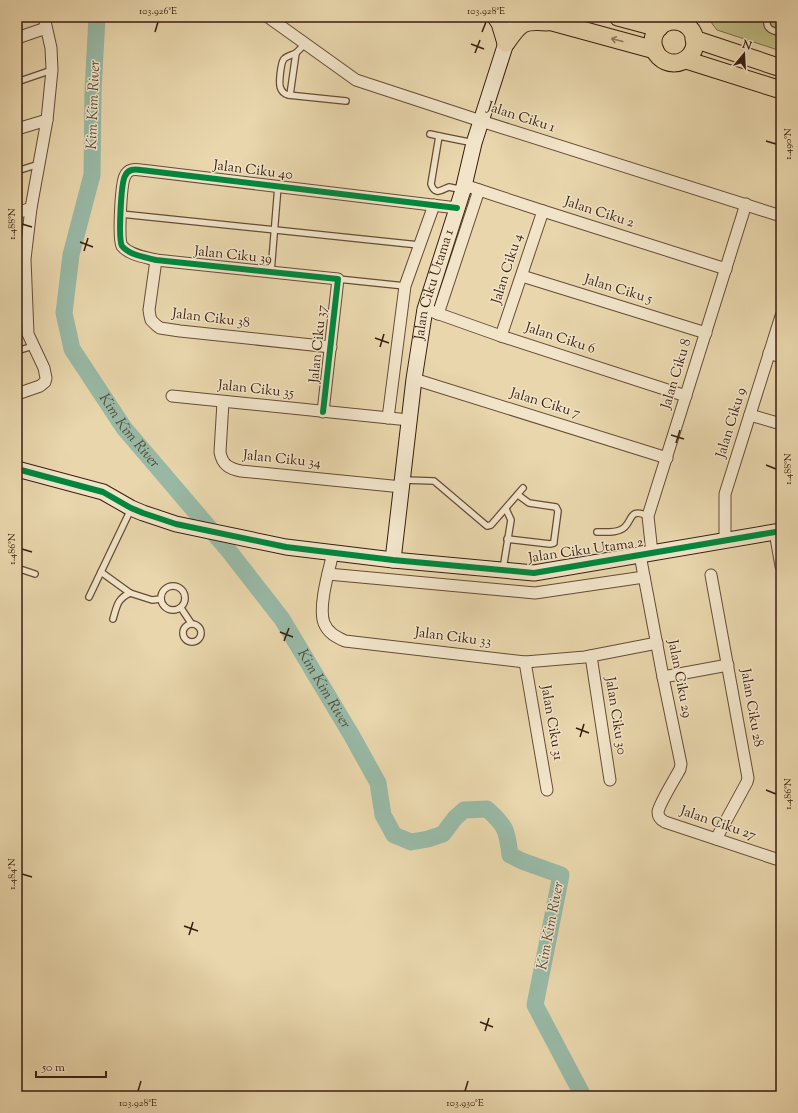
<svg xmlns="http://www.w3.org/2000/svg" width="798" height="1113" font-family="'Sorts Mill Goudy',serif">
	<rect width="100%" height="100%" fill="#e9d6ac"/>
	<filter id="stains"><feTurbulence type="fractalNoise" baseFrequency=".005" numOctaves="4"/><feColorMatrix values="0 0 0 0 .2 0 0 0 0 .09 0 0 0 0 .02 0 0 0 .5 -.17"/></filter>
	<radialGradient id="worn" r=".72"><stop offset=".6" stop-color="#630" stop-opacity="0"/><stop offset="1" stop-color="#630" stop-opacity=".3"/></radialGradient>
	<path fill="#bfbc84" stroke="#7c6c4a" d="M 707,17 L 781,17 L 781,51 L 717,30 Z"/>
	<g fill="none" stroke-linecap="round" stroke-linejoin="round">
		<path stroke="#98b9a6" stroke-width="17" id="s1" d="M 97,17 L 93,91 L 92,175 L 71,255 L 64,313 L 72,349 L 124,428 L 229,551 L 282,619 L 352,736 L 378,783 L 383,815 L 394,835 L 411,842 L 428,839 L 443,834 L 455,818 L 464,810 L 487,809 C 506,826 507,830 510,855 L 522,861 L 561,875 L 535,1005 L 583,1096"/>
		<defs>
			<g id="lane">
				<path d="M 767,21 C 766,30 774,31 781,33"/>
				<path d="M 296,53 C 292,55 287,56 284,59 C 281,62 278,85 281,89 C 282,92 285,94 288,95 L 346,101"/>
				<path d="M 17,82 L 52,70"/>
				<path d="M 290,95 L 296,53 L 305,44"/>
				<path d="M 430,134 L 439,136"/>
				<path d="M 17,171 L 39,164"/>
				<path d="M 463,190 L 449,187 C 441,190 435,196 431,184 L 439,136 L 474,143"/>
				<path d="M 121,214 L 419,245"/>
				<path d="M 271,272 L 278,186"/>
				<path d="M 338,279 L 405,286"/>
				<path d="M 17,351 L 33,346"/>
				<path d="M 403,480 L 434,481 L 487,526 L 491,525 L 523,488"/>
				<path d="M 597,532 C 604,532 614,533 620,530 C 634,525 626,506 648,516"/>
				<path d="M 507,539 L 550,544 L 554,543 L 554,541 L 558,511 L 556,507 L 529,503 L 518,495"/>
				<path d="M 17,568 L 35,574"/>
				<path d="M 503,569 L 511,520 L 506,509"/>
				<path d="M 101,572 L 130,593 C 117,599 117,606 113,619"/>
				<circle cx="173" cy="598" r="12"/>
				<path d="M 130,593 L 152,600 L 161,599"/>
				<path d="M 89,597 L 131,509"/>
				<path d="M 181,608 L 191,623"/>
				<circle cx="192" cy="633" r="9"/>
			</g>
			<g id="street">
				<path d="M 268,17 L 356,80 L 481,121 L 781,216"/>
				<path d="M 671,22 L 674,17"/>
				<path d="M 689,28 L 689,17"/>
				<path d="M 17,38 L 46,28"/>
				<path d="M 17,129 L 47,120"/>
				<path d="M 464,185 L 543,211 L 726,269"/>
				<path d="M 17,213 L 31,208"/>
				<path d="M 156,260 L 149,310 L 150,316 L 151,320 L 156,325 L 160,328 L 180,331 L 331,347"/>
				<path d="M 522,276 L 706,333"/>
				<path d="M 425,309 L 501,336 L 686,396"/>
				<path d="M 438,314 L 479,190"/>
				<path d="M 501,336 L 543,211"/>
				<path d="M 769,353 L 781,357"/>
				<path d="M 414,379 L 667,458"/>
				<path d="M 17,394 L 40,386 L 45,382 L 46,378 L 44,368 L 28,334 L 25,259 L 31,208 L 47,120 L 52,70 L 51,48 L 44,17"/>
				<path d="M 172,396 L 409,420"/>
				<path d="M 223,402 L 220,452 C 222,465 230,469 241,471 L 402,487"/>
				<path d="M 323,412 L 338,279 L 156,260 C 145,257 129,255 122,246 C 118,239 121,183 125,176 C 128,169 134,169 141,170 L 457,208"/>
				<path d="M 750,415 L 781,424"/>
				<path d="M 388,418 L 405,286 L 434,205"/>
				<path d="M 775,532 L 781,566"/>
				<path d="M 725,541 L 725,494 L 781,316"/>
				<path d="M 333,553 C 329,570 318,607 324,623 C 328,633 336,637 345,641 L 525,662 L 585,657 L 657,643"/>
				<path d="M 652,553 L 648,516 L 746,204"/>
				<path d="M 640,555 L 663,677 L 681,764 L 680,769 C 676,777 659,804 658,812 C 658,817 661,820 665,822 L 776,859 L 781,859"/>
				<path d="M 328,574 L 535,593 L 644,577"/>
				<path d="M 711,575 L 748,778 L 747,782 L 716,839"/>
				<path d="M 591,656 L 610,780"/>
				<path d="M 525,662 L 547,790"/>
				<path d="M 663,677 L 728,665"/>
			</g>
			<g id="secondary">
				<path d="M 17,469 L 103,492 L 131,508 L 143,513 L 176,524 L 286,547 L 393,560 L 534,573 L 781,531"/>
				<path id="s2" d="M 393,560 L 414,379 L 425,309 L 463,190 L 474,143 L 506,43 L 513,17"/>
			</g>
			<g id="primary">
				<path d="M 496,17 L 500,23 L 506,43"/>
				<path d="M 534,17 L 655,50"/>
				<path d="M 618,17 L 659,28"/>
				<circle cx="674" cy="42" r="21"/>
				<path d="M 694,39 L 781,68"/>
				<path d="M 506,43 C 520,23 522,20 547,22"/>
				<path d="M 686,60 L 781,90"/>
			</g>
		</defs>
		<use href="#lane" stroke="#664b36" stroke-width="8"/>
		<use href="#street" stroke="#664b36" stroke-width="13"/>
		<use href="#secondary" stroke="#3a1d0f" stroke-width="17"/>
		<use href="#primary" stroke="#3a1d0f" stroke-width="19"/>
		<use href="#lane" stroke="#f1e4c9" stroke-width="5.5"/>
		<use href="#street" stroke="#f1e4c9" stroke-width="11"/>
		<use href="#secondary" stroke="#f1e4c9" stroke-width="15"/>
		<use href="#primary" stroke="#e9d6ac" stroke-width="17"/>
		<defs>
			<g id="cycleway">
				<path d="M 323,412 L 338,279 L 156,260 C 145,257 129,255 122,246 C 118,239 121,183 125,176 C 128,169 134,169 141,170 L 457,208"/>
				<path d="M 17,469 L 103,492 L 131,508 L 143,513 L 176,524 L 286,547 L 393,560 L 534,573 L 781,531"/>
			</g>
		</defs>
		<use href="#cycleway" stroke="#f1e4c9" stroke-width="8"/>
		<use href="#cycleway" stroke="#00873e" stroke-width="6"/>
	</g>
	<defs><path id="oneway-shaft" d="M-6 0H5M1.5-3L5.5 0L1.5 3" fill="none" stroke-width="1.6" stroke-linecap="round" stroke-linejoin="round"/></defs>
	<use stroke="#927a5e" href="#oneway-shaft" transform="translate(617 40) rotate(-165)"/>
	<path fill="none" stroke="#3a1d0f" stroke-width="1.5" d="M 155,32 L 158,22M 482,32 L 486,22M 471,44 L 484,49M 475,53 L 480,40M 766,141 L 776,144M 22,224 L 32,227M 80,242 L 93,247M 84,251 L 88,238M 375,338 L 389,343M 380,347 L 384,334M 671,435 L 684,439M 676,443 L 680,430M 766,465 L 776,469M 22,549 L 32,552M 280,632 L 293,637M 284,641 L 289,628M 576,728 L 589,733M 580,737 L 584,724M 766,790 L 776,794M 22,874 L 32,877M 184,926 L 198,931M 189,935 L 193,922M 480,1022 L 493,1027M 485,1031 L 489,1018M 138,1091 L 141,1081M 465,1091 L 468,1081"/>
	<g text-anchor="middle" dominant-baseline="central" stroke-width="3" stroke-linejoin="round" paint-order="stroke">
		<g font-size="14" fill="#3a1d0f" stroke="#f1e4c9">
			<text transform="translate(521 118) rotate(18)">Jalan Ciku 1</text>
			<text transform="translate(253 171) rotate(7)">Jalan Ciku 40</text>
			<text transform="translate(599 213) rotate(18)">Jalan Ciku 2</text>
			<text transform="translate(233 256) rotate(6)">Jalan Ciku 39</text>
			<text transform="translate(508 269) rotate(-72)">Jalan Ciku 4</text>
			<text stroke="none"><textPath href="#s2" startOffset="279">Jalan Ciku Utama 1</textPath></text>
			<text transform="translate(618 290) rotate(17)">Jalan Ciku 5</text>
			<text transform="translate(211 319) rotate(7)">Jalan Ciku 38</text>
			<text transform="translate(560 339) rotate(18)">Jalan Ciku 6</text>
			<text transform="translate(319 344) rotate(-84)">Jalan Ciku 37</text>
			<text transform="translate(677 374) rotate(-73)">Jalan Ciku 8</text>
			<text transform="translate(256 390) rotate(6)">Jalan Ciku 35</text>
			<text transform="translate(545 404) rotate(17)">Jalan Ciku 7</text>
			<text transform="translate(732 423) rotate(-73)">Jalan Ciku 9</text>
			<text transform="translate(282 460) rotate(6)">Jalan Ciku 34</text>
			<text transform="translate(586 551) rotate(-8)">Jalan Ciku Utama 2</text>
			<text transform="translate(453 638) rotate(7)">Jalan Ciku 33</text>
			<text transform="translate(679 679) rotate(79)">Jalan Ciku 29</text>
			<text transform="translate(751 708) rotate(80)">Jalan Ciku 28</text>
			<text transform="translate(615 716) rotate(81)">Jalan Ciku 30</text>
			<text transform="translate(551 723) rotate(80)">Jalan Ciku 31</text>
			<text transform="translate(718 824) rotate(19)">Jalan Ciku 27</text>
		</g>
		<g font-size="15" font-style="italic" fill="#564c3c" stroke="#f1e4c9">
			<text transform="translate(94 105) rotate(-88)">Kim Kim River</text>
			<text stroke="none"><textPath href="#s1" startOffset="436">Kim Kim River</textPath></text>
			<text stroke="none"><textPath href="#s1" startOffset="760">Kim Kim River</textPath></text>
			<text transform="translate(551 926) rotate(-79)">Kim Kim River</text>
		</g>
	</g>
	<rect width="798" height="1113" fill="none" stroke="#e9d6ac" stroke-width="44"/>
	<g transform="translate(744 54) rotate(18)" stroke="#f1e4c9" stroke-width="3" paint-order="stroke">
	<path d="M0-3L7 15L0 10L-7 15Z" fill="#3a1d0f"/>
	<text y="-6" font-size="11" font-weight="bold" text-anchor="middle" fill="#3a1d0f">N</text>
	</g>
	<path d="M36 1071v6h70v-6" fill="none" stroke="#3a1d0f" stroke-width="2"/>
	<text x="42" y="1071" font-size="12" fill="#3a1d0f" stroke="#f1e4c9" stroke-width="3" paint-order="stroke">50 m</text>
	<rect x="22" y="22" width="754" height="1069" fill="none" stroke="#3a1d0f" stroke-width="1.5"/>
	<g font-size="10" text-anchor="middle" fill="#3a1d0f">
		<text x="158" y="14">103.926°E</text>
		<text x="486" y="14">103.928°E</text>
		<text transform="translate(787 144) rotate(-90)" y="4">1.490°N</text>
		<text transform="translate(11 224) rotate(-90)" y="4">1.488°N</text>
		<text transform="translate(787 469) rotate(-90)" y="4">1.488°N</text>
		<text transform="translate(11 549) rotate(-90)" y="4">1.486°N</text>
		<text transform="translate(787 794) rotate(-90)" y="4">1.486°N</text>
		<text transform="translate(11 874) rotate(-90)" y="4">1.484°N</text>
		<text x="138" y="1106">103.928°E</text>
		<text x="465" y="1106">103.930°E</text>
	</g>
	<rect width="100%" height="100%" filter="url(#stains)"/>
	<rect width="100%" height="100%" fill="url(#worn)"/>
</svg>
